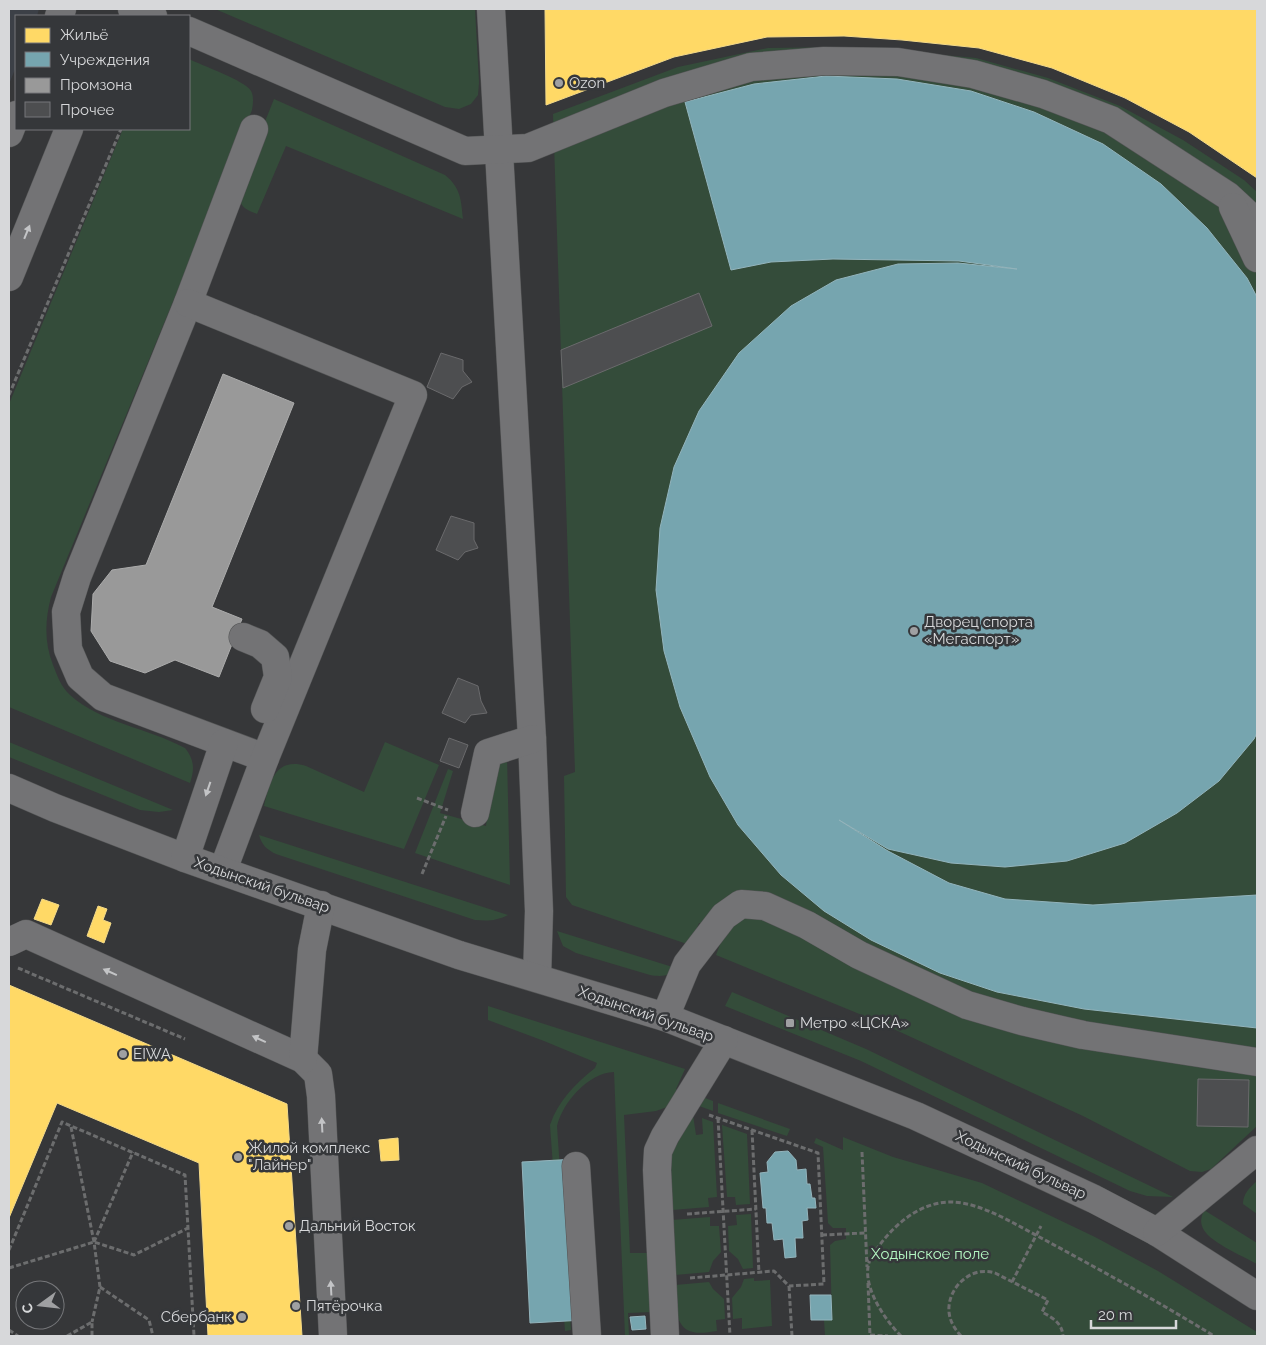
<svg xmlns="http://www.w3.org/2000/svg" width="1266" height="1345" font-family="Raleway,sans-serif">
	<rect width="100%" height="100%" fill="#363739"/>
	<path fill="#3c4047" d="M 9,9 L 39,9 L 37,16 L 16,16 L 16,67 L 9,84 Z"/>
	<g fill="#344c3a">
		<path d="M 215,9 L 475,9 L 479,82 L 478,95 L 471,104 L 459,109 L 445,107 Z"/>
		<path d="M 845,47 L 900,51 L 976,58 L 1048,78 L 1120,106 L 1183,140 L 1244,180 L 1257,192 L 1257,1126 L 1211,1169 L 1202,1172 L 1190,1171 L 1083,1116 L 874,1020 L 716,955 L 724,934 L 699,923 L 690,945 L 572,905 L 566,897 L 564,776 L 575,772 L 553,114 L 678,67 L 768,48 Z"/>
		<path d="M 189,59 C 201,65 246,81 251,91 C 254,96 253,104 252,110 L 51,597 C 45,620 44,642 53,665 C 57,675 61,687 70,695 C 101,723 148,728 185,748 C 194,759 195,769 190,783 L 9,707 L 9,404 L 123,129 L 189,129 Z"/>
		<path d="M 274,99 L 445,175 C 461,188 461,200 463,219 L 286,146 L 257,214 C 241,208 240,205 238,189 Z"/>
		<path d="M 9,742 L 173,810 L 159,812 L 140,810 L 9,757 Z"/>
		<path d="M 385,742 L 439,765 L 404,849 L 264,806 C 270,782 275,757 306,766 L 364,792 Z"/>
		<path d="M 507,756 L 510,885 L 415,853 L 448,769 L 453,771 L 440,813 L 486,826 L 492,771 Z"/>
		<path d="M 259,835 L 508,915 C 496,921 488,921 475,920 L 276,854 C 266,849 262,845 259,835 Z"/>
		<path d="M 557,931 L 679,969 C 669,976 662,977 650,975 L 576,953 L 563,946 Z"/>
		<path d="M 732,992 L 866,1049 L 1173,1197 L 1147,1196 L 1130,1191 L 861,1061 L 725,1006 Z"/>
		<path d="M 488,1006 L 685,1069 L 676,1089 L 680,1091 L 667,1107 L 656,1111 L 624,1115 L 630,1253 L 649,1253 L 652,1312 L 628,1313 L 629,1336 L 625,1336 L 614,1072 C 588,1073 563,1102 557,1126 L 571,1330 L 565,1331 L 550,1125 C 558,1101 575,1084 595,1068 L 597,1063 L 544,1041 L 488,1020 Z"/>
		<path d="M 705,1098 L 713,1101 L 713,1111 L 699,1106 Z"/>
		<path d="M 718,1103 L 790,1129 L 787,1136 L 718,1113 Z"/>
		<path d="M 693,1115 L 696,1135 L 703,1134 L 702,1118 L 713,1122 L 717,1197 L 708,1198 L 709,1207 L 672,1210 L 670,1169 L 672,1153 Z"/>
		<path d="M 722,1125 L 747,1134 L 750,1204 L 736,1205 L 735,1197 L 727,1197 Z"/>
		<path d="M 843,1137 L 893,1157 L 982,1183 L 1095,1237 L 1158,1271 L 1257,1332 L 1257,1336 L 825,1336 L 824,1320 L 832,1320 L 830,1245 L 835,1241 L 846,1239 L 846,1228 L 833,1228 L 828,1223 L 823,1147 L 814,1143 L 816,1138 L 843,1150 Z"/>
		<path d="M 1257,1181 L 1257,1214 L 1243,1204 C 1243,1194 1249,1188 1257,1181 Z"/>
		<path d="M 1204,1210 L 1257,1243 L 1257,1264 C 1243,1256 1206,1241 1202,1226 C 1200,1220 1202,1215 1204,1210 Z"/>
		<path d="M 751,1214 L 753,1268 L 743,1269 L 738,1259 L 729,1251 L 728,1226 L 737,1225 L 736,1215 Z"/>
		<path d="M 710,1217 L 710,1226 L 719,1226 L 721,1252 L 713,1261 L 709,1272 L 675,1275 L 672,1220 Z"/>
		<path d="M 754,1278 L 754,1281 L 770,1280 L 772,1326 L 742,1329 L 742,1318 L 733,1319 L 732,1298 L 741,1287 L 744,1279 Z"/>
		<path d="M 709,1282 L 713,1289 L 724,1299 L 725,1319 L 716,1320 L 717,1331 C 709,1332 700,1334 693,1332 C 673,1328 676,1300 675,1285 Z"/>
	</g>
	<g fill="#ffd966" stroke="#f3d989">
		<path d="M 545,9 L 1257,9 L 1257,178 L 1189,132 L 1125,98 L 1052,68 L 979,48 L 902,40 L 844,36 L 767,37 L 674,57 L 546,105 Z"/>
		<path d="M 42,899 L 59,905 L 51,925 L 34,919 Z"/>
		<path d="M 98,906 L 107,909 L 103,920 L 111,923 L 104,943 L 87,936 Z"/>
		<path d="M 9,985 L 287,1104 L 302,1336 L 208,1336 L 199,1163 L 57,1103 L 9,1218 Z"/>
		<path d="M 398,1138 L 399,1160 L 381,1161 L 379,1140 Z"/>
	</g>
	<g fill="#76a5af" stroke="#93b4bc">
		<path d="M 826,76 L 897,79 L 971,91 L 1034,112 L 1103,144 L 1161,184 L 1207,228 L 1247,278 L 1257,297 L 1257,733 L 1254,739 L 1219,781 L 1177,813 L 1125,843 L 1067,861 L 1005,867 L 951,863 L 888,849 L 839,820 L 888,851 L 949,883 L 1005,899 L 1093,905 L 1257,895 L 1257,1028 L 1084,1009 L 997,992 L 940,973 L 871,940 L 824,911 L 781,875 L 738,825 L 710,777 L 680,707 L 664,651 L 656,590 L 660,528 L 674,467 L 699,411 L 739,353 L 791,306 L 836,280 L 898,264 L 958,263 L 1017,269 L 959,261 L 833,259 L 771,262 L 731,270 L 685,102 L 754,84 Z"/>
		<path d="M 788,1151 L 796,1160 L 797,1170 L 806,1169 L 807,1184 L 810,1184 L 812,1198 L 815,1198 L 816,1208 L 807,1208 L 808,1220 L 802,1221 L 803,1238 L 795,1238 L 796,1257 L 785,1258 L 783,1239 L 774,1240 L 772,1223 L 767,1223 L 766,1208 L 763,1208 L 760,1173 L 768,1172 L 767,1162 L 775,1152 Z"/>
		<path d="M 577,1159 L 585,1320 L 530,1323 L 522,1162 Z"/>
		<path d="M 810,1295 L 831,1295 L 832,1320 L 811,1320 Z"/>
		<path d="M 645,1316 L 646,1329 L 632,1330 L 630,1317 Z"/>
	</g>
	<path fill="#999" stroke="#acacac" d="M 223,374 L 294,403 L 212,607 L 242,619 L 219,677 L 175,660 L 145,673 L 110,661 L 91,631 L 93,594 L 112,570 L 146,565 Z"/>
	<g fill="#4d4e50" stroke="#6a6a6c">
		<path d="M 699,293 L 712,326 L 563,388 L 561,350 Z"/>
		<path d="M 441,353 L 463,360 L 463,371 L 472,382 L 462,387 L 453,399 L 427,387 Z"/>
		<path d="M 451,516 L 474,523 L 474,540 L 478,548 L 465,552 L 458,560 L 436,550 Z"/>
		<path d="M 458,678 L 478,686 L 481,701 L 487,713 L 471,715 L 465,723 L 442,713 Z"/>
		<path d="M 449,738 L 468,745 L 459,768 L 440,761 Z"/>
		<path d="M 1198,1079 L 1249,1080 L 1248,1127 L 1197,1126 Z"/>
	</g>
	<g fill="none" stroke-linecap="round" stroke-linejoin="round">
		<defs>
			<g id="minor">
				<path d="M 132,9 L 153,16"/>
				<path d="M 491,9 L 532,739 L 539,911 L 537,978"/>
				<path d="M 59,16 L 62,9"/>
				<path d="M 189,31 L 465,151 L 528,148 L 664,93 L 751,67 L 824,61 L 898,62 L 973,74 L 1043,94 L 1111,120 L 1228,196 L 1257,223"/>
				<path d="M 254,129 L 188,303 L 77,577 L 66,612 L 68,649 L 80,677 L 103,697 L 265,758"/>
				<path d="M 9,133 L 16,115"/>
				<path d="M 1233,207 L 1257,258"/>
				<path d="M 9,277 L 69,129"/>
				<path d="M 188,303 L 413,395 L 265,758 L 223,870"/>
				<path d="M 243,637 L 260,644 L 275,657 L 278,677 L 265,709"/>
				<path d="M 9,788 L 55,808 L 185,858 L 459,955 L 665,1017 L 916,1116 L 1094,1199 L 1157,1232 L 1257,1296"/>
				<path d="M 475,813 L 488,753 L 532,739"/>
				<path d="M 185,858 L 224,743"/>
				<path d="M 9,942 L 26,934 L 303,1059 L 318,1074 L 321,1096 L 333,1336"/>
				<path d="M 665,1017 L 687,964 L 724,916 L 741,904 L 765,906 L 807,925 L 859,955 L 967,1005 L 1022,1021 L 1083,1035 L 1257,1062"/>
				<path d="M 303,1059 L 312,950 L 321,905"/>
				<path d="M 576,1166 L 587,1336"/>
				<path d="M 1157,1232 L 1257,1150"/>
				<path d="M 665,1336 L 657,1170 L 658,1151 L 665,1136 L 724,1040"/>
			</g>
		</defs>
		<use href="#minor" stroke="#535455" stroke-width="29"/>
		<g stroke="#6c6d6e" stroke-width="3" stroke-dasharray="5 2.5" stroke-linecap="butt">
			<path d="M 9,395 L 121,129"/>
			<path d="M 417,798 L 448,810"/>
			<path d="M 422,874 L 446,816"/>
			<path d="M 18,968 L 185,1039"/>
			<path d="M 718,1118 L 730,1336"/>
			<path d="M 71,1127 L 94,1242 L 100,1287 L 92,1322"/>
			<path d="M 752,1130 L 759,1273"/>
			<path d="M 862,1152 L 867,1267"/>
			<path d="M 687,1214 L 756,1209"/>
			<path d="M 822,1235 L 865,1233"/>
			<path d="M 94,1242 L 133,1152"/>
			<path d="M 9,1250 L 62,1122 L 185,1175 L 194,1336"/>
			<path d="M 9,1268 L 94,1242 L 134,1255 L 188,1228"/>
			<path d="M 690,1278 L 774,1271 L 789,1286 L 824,1284 L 818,1153 L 709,1115"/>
			<path d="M 1012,1282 L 1041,1226"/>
			<path d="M 868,1283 L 870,1336"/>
			<path d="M 789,1286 L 792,1336"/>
			<path d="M 100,1287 L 149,1320 L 153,1336"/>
			<path d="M 9,1330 L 18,1336"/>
			<path d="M 870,1335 L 888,1336"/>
			<path d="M 67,1336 L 92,1322 L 92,1336"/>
			<path d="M 901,1336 C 884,1319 857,1280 872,1256 C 889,1229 917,1202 951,1202 C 981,1202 1018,1226 1045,1240 C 1102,1271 1159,1302 1214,1336"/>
			<path d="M 961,1336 C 955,1329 950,1322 949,1312 C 947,1288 971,1265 995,1273 L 1048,1300 L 1042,1312 C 1053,1318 1062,1323 1063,1336"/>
		</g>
		<use href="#minor" stroke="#737375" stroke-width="28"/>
	</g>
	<defs><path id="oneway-solid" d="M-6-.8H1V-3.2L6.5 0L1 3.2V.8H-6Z" transform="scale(1.25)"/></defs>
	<g fill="#c3c4c6">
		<use href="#oneway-solid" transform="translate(27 232) rotate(-68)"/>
		<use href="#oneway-solid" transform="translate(208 789) rotate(109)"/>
		<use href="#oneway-solid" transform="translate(110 972) rotate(-156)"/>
		<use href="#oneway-solid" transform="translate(259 1039) rotate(-155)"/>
		<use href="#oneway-solid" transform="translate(322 1125) rotate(-93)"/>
		<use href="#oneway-solid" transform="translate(331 1288) rotate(-93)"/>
	</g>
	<g fill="#9fa0a2" stroke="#35373a" stroke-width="2">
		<circle cx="559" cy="83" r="5"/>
		<circle cx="914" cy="631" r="5"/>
		<rect x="785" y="1018" width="10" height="10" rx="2.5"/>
		<circle cx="123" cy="1054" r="5"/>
		<circle cx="238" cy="1157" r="5"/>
		<circle cx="289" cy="1226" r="5"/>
		<circle cx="296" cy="1306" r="5"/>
		<circle cx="242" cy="1317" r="5"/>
	</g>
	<g text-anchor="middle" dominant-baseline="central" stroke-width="5" stroke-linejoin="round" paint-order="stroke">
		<g font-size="15" fill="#d7d8da" stroke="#35373a" text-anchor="start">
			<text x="569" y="83">Ozon</text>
			<text x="924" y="622">Дворец спорта<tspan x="924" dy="17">«Мегаспорт»</tspan></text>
			<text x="800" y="1023">Метро «ЦСКА»</text>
			<text x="133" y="1054">EIWA</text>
			<text x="248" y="1148">Жилой комплекс<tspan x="248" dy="17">"Лайнер"</tspan></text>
			<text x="299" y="1226">Дальний Восток</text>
			<text x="306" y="1306">Пятёрочка</text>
			<text x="232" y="1317" text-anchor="end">Сбербанк</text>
		</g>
		<g font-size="15" fill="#d7d8da" stroke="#35373a">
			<text transform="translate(262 885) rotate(19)">Ходынский бульвар</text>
			<text transform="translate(646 1014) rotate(19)">Ходынский бульвар</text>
			<text transform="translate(1021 1165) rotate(25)">Ходынский бульвар</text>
		</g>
		<g font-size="15" fill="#b4f7c2" stroke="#35373a">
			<text x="930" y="1254">Ходынское поле</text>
		</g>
	</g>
	<rect width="1266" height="1345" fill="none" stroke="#d7d8da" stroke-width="20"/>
	<rect x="15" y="15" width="175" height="115" fill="#35373a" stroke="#76777a"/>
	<rect x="25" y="28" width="25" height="15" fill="#ffd966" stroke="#76777a"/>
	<text x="60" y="40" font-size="15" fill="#d7d8da">Жильё</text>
	<rect x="25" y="52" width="25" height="15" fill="#76a5af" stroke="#76777a"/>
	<text x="60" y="65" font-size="15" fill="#d7d8da">Учреждения</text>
	<rect x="25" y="78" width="25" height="15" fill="#999999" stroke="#76777a"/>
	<text x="60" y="90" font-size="15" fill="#d7d8da">Промзона</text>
	<rect x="25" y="102" width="25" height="15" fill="#4d4e50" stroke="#76777a"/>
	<text x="60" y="115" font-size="15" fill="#d7d8da">Прочее</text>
	<g transform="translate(40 1305) rotate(255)"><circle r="24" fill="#35373a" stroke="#76777a"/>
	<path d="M0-4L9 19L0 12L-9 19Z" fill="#9fa0a2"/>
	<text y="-8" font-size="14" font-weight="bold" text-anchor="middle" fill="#d7d8da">С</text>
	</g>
	<path d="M1091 1320v8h85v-8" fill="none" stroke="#d7d8da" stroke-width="2.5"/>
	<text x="1098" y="1320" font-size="15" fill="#d7d8da" stroke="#35373a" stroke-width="4" paint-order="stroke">20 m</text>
</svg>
